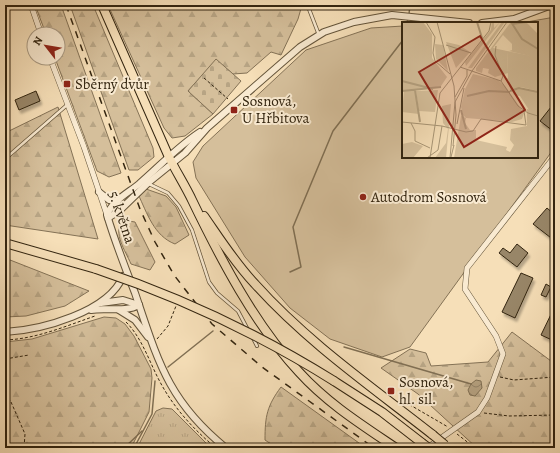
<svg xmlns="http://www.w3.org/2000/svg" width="560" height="453" font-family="Alegreya,serif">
	<defs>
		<pattern id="grass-tufts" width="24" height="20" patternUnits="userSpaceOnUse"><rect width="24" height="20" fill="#d5bf9b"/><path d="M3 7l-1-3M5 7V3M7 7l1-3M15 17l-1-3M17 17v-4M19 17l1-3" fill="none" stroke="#b7a484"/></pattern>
		<pattern id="forest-firs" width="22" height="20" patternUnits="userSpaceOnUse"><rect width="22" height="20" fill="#d5bf9b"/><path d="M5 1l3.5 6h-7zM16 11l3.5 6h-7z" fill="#b7a484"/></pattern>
		<pattern id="cemetery-stones" width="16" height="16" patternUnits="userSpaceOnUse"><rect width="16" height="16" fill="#d5bf9b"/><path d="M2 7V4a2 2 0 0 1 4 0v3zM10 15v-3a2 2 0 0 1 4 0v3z" fill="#b7a484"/></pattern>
		<pattern id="water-waves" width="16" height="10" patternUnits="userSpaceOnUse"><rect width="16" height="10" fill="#b4a07f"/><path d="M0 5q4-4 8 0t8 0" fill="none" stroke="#938267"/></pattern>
		<filter id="shadow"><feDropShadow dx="2" dy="3.5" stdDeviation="1" flood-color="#0004"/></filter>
	</defs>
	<rect width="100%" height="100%" fill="#f6dfb8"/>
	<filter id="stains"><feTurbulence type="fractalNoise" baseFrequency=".005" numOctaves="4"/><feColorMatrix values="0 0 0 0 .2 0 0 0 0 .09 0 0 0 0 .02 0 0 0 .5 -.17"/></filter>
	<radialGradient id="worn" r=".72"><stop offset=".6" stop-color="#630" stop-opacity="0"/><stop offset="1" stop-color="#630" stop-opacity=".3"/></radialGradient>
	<g fill="url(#grass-tufts)" stroke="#847256">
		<path d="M 411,5 L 444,5 L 441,9 C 431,9 420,10 411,7 Z"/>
		<path d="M 163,408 L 172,409 L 211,448 L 137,448 L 156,411 Z"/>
	</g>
	<g fill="url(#forest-firs)" stroke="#847256">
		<path d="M 35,5 L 61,5 L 121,173 L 109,177 L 97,171 L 55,58 L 58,58 L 58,34 L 46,34 Z"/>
		<path d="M 70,5 L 93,5 L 153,148 L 154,157 L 138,170 L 129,170 Z"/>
		<path d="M 108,5 L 302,5 L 298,19 L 281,55 L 271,52 L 247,73 L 233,74 L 216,60 L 188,91 L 213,114 L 185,136 L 172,138 L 164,128 Z"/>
		<path d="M 58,107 L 98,239 L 5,225 L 5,133 Z"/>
		<path d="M 146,189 L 166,196 L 176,207 L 189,235 L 175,244 C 154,236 147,213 138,194 Z"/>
		<path d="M 122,220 L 135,222 L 155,262 L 150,270 L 131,264 C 125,250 113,234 122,220 Z"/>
		<path d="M 5,258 L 89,291 L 65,306 L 26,316 L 5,317 Z"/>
		<path d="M 104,317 L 116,318 L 125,324 L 134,336 L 151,369 L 152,378 L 149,412 L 131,448 L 5,448 L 5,342 L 32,339 Z"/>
		<path d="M 512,332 L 555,364 L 555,448 L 477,448 L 418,394 L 381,368 L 410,349 L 426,353 L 431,366 L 488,362 Z"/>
		<path d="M 281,387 L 366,448 L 277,448 L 265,440 C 265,416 267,406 281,387 Z"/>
	</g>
	<path fill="url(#cemetery-stones)" stroke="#847256" d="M 216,59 L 241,81 L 213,114 L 188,91 Z"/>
	<path fill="#d5bf9b" stroke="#847256" d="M 555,17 L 555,147 L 410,347 L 382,357 L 330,339 L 290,308 L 245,257 L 196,178 L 193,162 L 203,146 L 306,50 L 371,28 L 403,26 L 403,157 L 537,157 L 537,23 L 521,23 Z"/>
	<path fill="url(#water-waves)" stroke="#806f53" d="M 476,380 L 481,381 L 482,388 L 475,396 L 470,395 L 468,390 L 471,384 Z"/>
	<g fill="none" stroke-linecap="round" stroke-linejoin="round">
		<g stroke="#806f53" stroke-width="1.5">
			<path d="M 409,14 L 410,5"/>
			<path d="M 407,23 L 408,18"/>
			<path d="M 290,272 L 301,267 L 293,227 L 333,131 L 403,40"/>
			<path d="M 344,347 L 471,384"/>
			<path d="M 168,367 L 213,331"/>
			<path d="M 124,448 L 142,431"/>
			<path d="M 134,448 L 152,414 L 155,381"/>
		</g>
	</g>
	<g fill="#988667" stroke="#332510" filter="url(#shadow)">
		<path d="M 36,91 L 40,101 L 19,110 L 15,100 Z"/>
		<path d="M 555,102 L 555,128 L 553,131 L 540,121 Z"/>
		<path d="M 547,208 L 555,215 L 555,241 L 533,224 Z"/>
		<path d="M 517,244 L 528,253 L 517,267 L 499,253 L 503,248 L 510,253 Z"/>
		<path d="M 521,273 L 533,278 L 515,318 L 502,312 Z"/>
		<path d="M 546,284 L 551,287 L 546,297 L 541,295 Z"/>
		<path d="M 555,306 L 555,333 L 552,340 L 541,335 Z"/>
	</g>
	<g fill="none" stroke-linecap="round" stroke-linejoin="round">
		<defs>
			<g id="service">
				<path d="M 305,5 L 309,9 L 319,35"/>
				<path d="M 5,159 L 67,105"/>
				<path d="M 149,184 L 168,193 L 179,206 L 192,230 L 209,282 L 217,293 L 238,311 L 248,330"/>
				<path d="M 253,338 L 257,346"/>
			</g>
			<g id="minor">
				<path d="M 31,5 L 41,34"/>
				<path d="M 50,58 L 84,147 L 107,215"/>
				<path d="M 427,448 L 478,412 L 487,398 L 503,354 L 496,336 L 465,289 L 467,268 L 555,156"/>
			</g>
			<g id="tertiary">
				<path d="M 482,23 L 514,19 L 552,5"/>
				<path d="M 200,132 C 177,147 160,166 139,184 C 128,193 112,201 107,215 C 115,242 125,267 135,293 C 158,361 168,401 226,448"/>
				<path d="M 99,192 L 109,200 L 118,201"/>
				<path d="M 108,218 L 119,211 L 148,183 L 185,153 L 207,128 L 300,47 L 324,32 L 354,22 L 392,15 L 469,23"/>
				<path d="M 101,303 L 123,300 L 139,305"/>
				<path d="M 91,310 C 106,307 125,313 139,305"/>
				<path d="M 119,310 L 135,320 L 148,337"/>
				<path d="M 5,332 C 41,330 109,312 123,276"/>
			</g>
			<g id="primary">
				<path d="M 102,5 C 124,55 146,105 168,155 C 175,170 185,185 192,200 C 220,258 255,325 299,372 C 327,403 362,425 396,448"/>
				<path d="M 204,216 C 220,239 235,263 255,284 C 307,342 372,387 433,435"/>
				<path d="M 5,243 L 96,269"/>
				<path d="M 334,381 L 382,412 L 422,443"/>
			</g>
		</defs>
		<use href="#service" stroke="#64543a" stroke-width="4"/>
		<use href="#minor" stroke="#64543a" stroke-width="6"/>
		<use href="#tertiary" stroke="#64543a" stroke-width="8"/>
		<use href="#primary" stroke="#332510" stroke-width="10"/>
		<g stroke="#332510" stroke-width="1" stroke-dasharray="3 2" stroke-linecap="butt">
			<path d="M 204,78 L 228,99"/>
			<path d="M 126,322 C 142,338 149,361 159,380 C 173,407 193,429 216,448"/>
			<path d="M 157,339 L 168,326 L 176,306"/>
			<path d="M 5,340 C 36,339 66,326 95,316"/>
			<path d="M 5,359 L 29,355"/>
			<path d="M 500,377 L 514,380 L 555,377"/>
			<path d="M 5,394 L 11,402 L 25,434 L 24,448"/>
			<path d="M 405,402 L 448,427"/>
			<path d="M 484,413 L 509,416 L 555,415"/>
			<path d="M 457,434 L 475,448"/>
		</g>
		<use href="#service" stroke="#f9ead1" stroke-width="2.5"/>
		<use href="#minor" stroke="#f9ead1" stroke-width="5"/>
		<use href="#tertiary" stroke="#f9ead1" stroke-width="6"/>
		<use href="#primary" stroke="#f6dfb8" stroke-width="8"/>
		<path stroke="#332510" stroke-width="1.5" stroke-dasharray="7 7" stroke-linecap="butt" d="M 66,5 L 140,209 L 155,242 L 174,275 L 212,324 L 262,367 L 374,448"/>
		<defs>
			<g id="primary-bridge">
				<path d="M 96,269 C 180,297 259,334 334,381"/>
				<path d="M 433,435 L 445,445"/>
				<path d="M 422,443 L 429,448"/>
			</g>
		</defs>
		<use href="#primary-bridge" stroke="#332510" stroke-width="10" stroke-linecap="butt"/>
		<use href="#primary-bridge" stroke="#f6dfb8" stroke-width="8"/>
	</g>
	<g fill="#8f2418" stroke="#f9ead1" stroke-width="1.5">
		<rect x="63" y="80" width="8" height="8" rx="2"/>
		<rect x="230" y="106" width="8" height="8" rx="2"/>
		<circle cx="363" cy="197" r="4"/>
		<rect x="387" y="387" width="8" height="8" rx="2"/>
	</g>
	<g text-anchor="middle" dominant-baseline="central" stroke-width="4" stroke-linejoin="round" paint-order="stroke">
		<g font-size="15" fill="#332510" stroke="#f9ead1" text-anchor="start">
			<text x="75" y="84">Sběrný dvůr</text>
			<text x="242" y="101">Sosnová,<tspan x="242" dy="17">U Hřbitova</tspan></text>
			<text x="371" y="197">Autodrom Sosnová</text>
			<text x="399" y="382">Sosnová,<tspan x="399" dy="17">hl. sil.</tspan></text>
		</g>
		<g font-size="15" fill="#332510" stroke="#f9ead1">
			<text transform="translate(122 217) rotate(71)">5. května</text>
		</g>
	</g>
	<g transform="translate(402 22)">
		<rect width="136" height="136" fill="#f6dfb8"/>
		<path d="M 105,29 L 135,35 L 136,69 L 119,65 L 109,68 L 104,57 L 106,56 ZM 0,61 L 7,61 L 25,67 L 0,69 ZM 119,66 L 136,70 L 136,93 L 127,88 L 118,74 L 112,73 L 110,69 ZM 36,68 L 33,90 L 17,89 L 14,69 ZM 2,69 L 13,69 L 17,92 L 0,90 Z" fill="#d5bf9b"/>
		<path d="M 0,0 L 21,0 L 30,12 L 30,36 L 45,55 L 39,64 L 25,67 L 0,61 ZM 90,0 L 92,1 L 92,6 L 98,0 L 64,44 L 63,40 L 89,8 ZM 100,0 L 103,0 L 70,46 L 66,46 ZM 109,0 L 124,0 L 136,12 L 136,36 L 107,29 L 110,28 L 110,22 L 101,13 L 91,26 L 105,29 L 106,51 L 93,55 L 86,51 L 87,47 L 81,46 L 80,51 L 74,49 L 74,46 ZM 44,20 L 57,23 L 68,30 L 54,46 ZM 33,22 L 41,23 L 46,49 L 34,37 ZM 49,82 L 44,136 L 33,136 L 44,121 L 46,107 L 41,101 L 40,84 ZM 125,87 L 134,89 L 136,93 L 136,136 L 52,136 L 59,94 L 64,96 L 63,101 L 68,108 L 74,108 L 74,118 L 105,125 L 104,128 L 108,130 L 112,123 L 108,118 L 109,107 L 125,104 ZM 10,120 L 21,124 L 11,136 L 0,136 L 0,122 Z" fill="#d5bf9b"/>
		<path d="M 71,52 L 96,58 L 104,65 L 122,91 L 120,97 L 110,100 L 64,96 L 61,93 L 59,85 L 63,67 Z" fill="#d5bf9b"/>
		<path fill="none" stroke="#b4a07f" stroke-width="2" d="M 75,0 L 80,16M 109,0 L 120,17 L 136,27M 110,2 L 124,0M 0,59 L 31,67M 13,68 L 18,100M 0,69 L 39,65M 108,69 L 117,66 L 136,70M 65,74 L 87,69 L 108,70M 59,88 L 64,107"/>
		<path fill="none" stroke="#a89575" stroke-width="1" d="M 24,0 L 33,15 L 31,31 L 33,39 L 48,52M 35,0 L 52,64 L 54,93 L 51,124M 44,23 L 69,31M 94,24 L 93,33 L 101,54 L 99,59M 58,45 L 99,59 L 116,84 L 126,91 L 136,94M 53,75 L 65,54 L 65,48M 0,100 L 40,104 L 64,110 L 71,109 L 79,97 L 124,103 L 122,89M 9,101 L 13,109 L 13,119 L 28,126M 55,102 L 62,66M 49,135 L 52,123M 25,136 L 36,128 L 40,104M 28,136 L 38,71 L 87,9 L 89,0M 48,136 L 53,80 L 70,49 L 105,0"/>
		<path fill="#8f2418" fill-opacity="0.15" stroke="#8f2418" stroke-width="2" d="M 78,14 L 123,88 L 62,125 L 17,50 Z"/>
		<rect width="136" height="136" fill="none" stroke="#332510" stroke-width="2"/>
	</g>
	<rect width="560" height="453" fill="none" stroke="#f6dfb8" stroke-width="20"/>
	<rect x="6" y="6" width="548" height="441" fill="none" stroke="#332510" stroke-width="2"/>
	<rect x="10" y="10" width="540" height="433" fill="none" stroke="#332510"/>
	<g transform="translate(46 46) rotate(301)"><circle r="19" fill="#f9ead1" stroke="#aa9b84"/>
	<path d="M0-3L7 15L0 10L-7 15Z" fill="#8f2418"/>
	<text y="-6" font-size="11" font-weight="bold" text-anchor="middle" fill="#332510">N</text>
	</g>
	<rect width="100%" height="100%" filter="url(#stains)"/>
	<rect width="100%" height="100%" fill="url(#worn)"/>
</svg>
